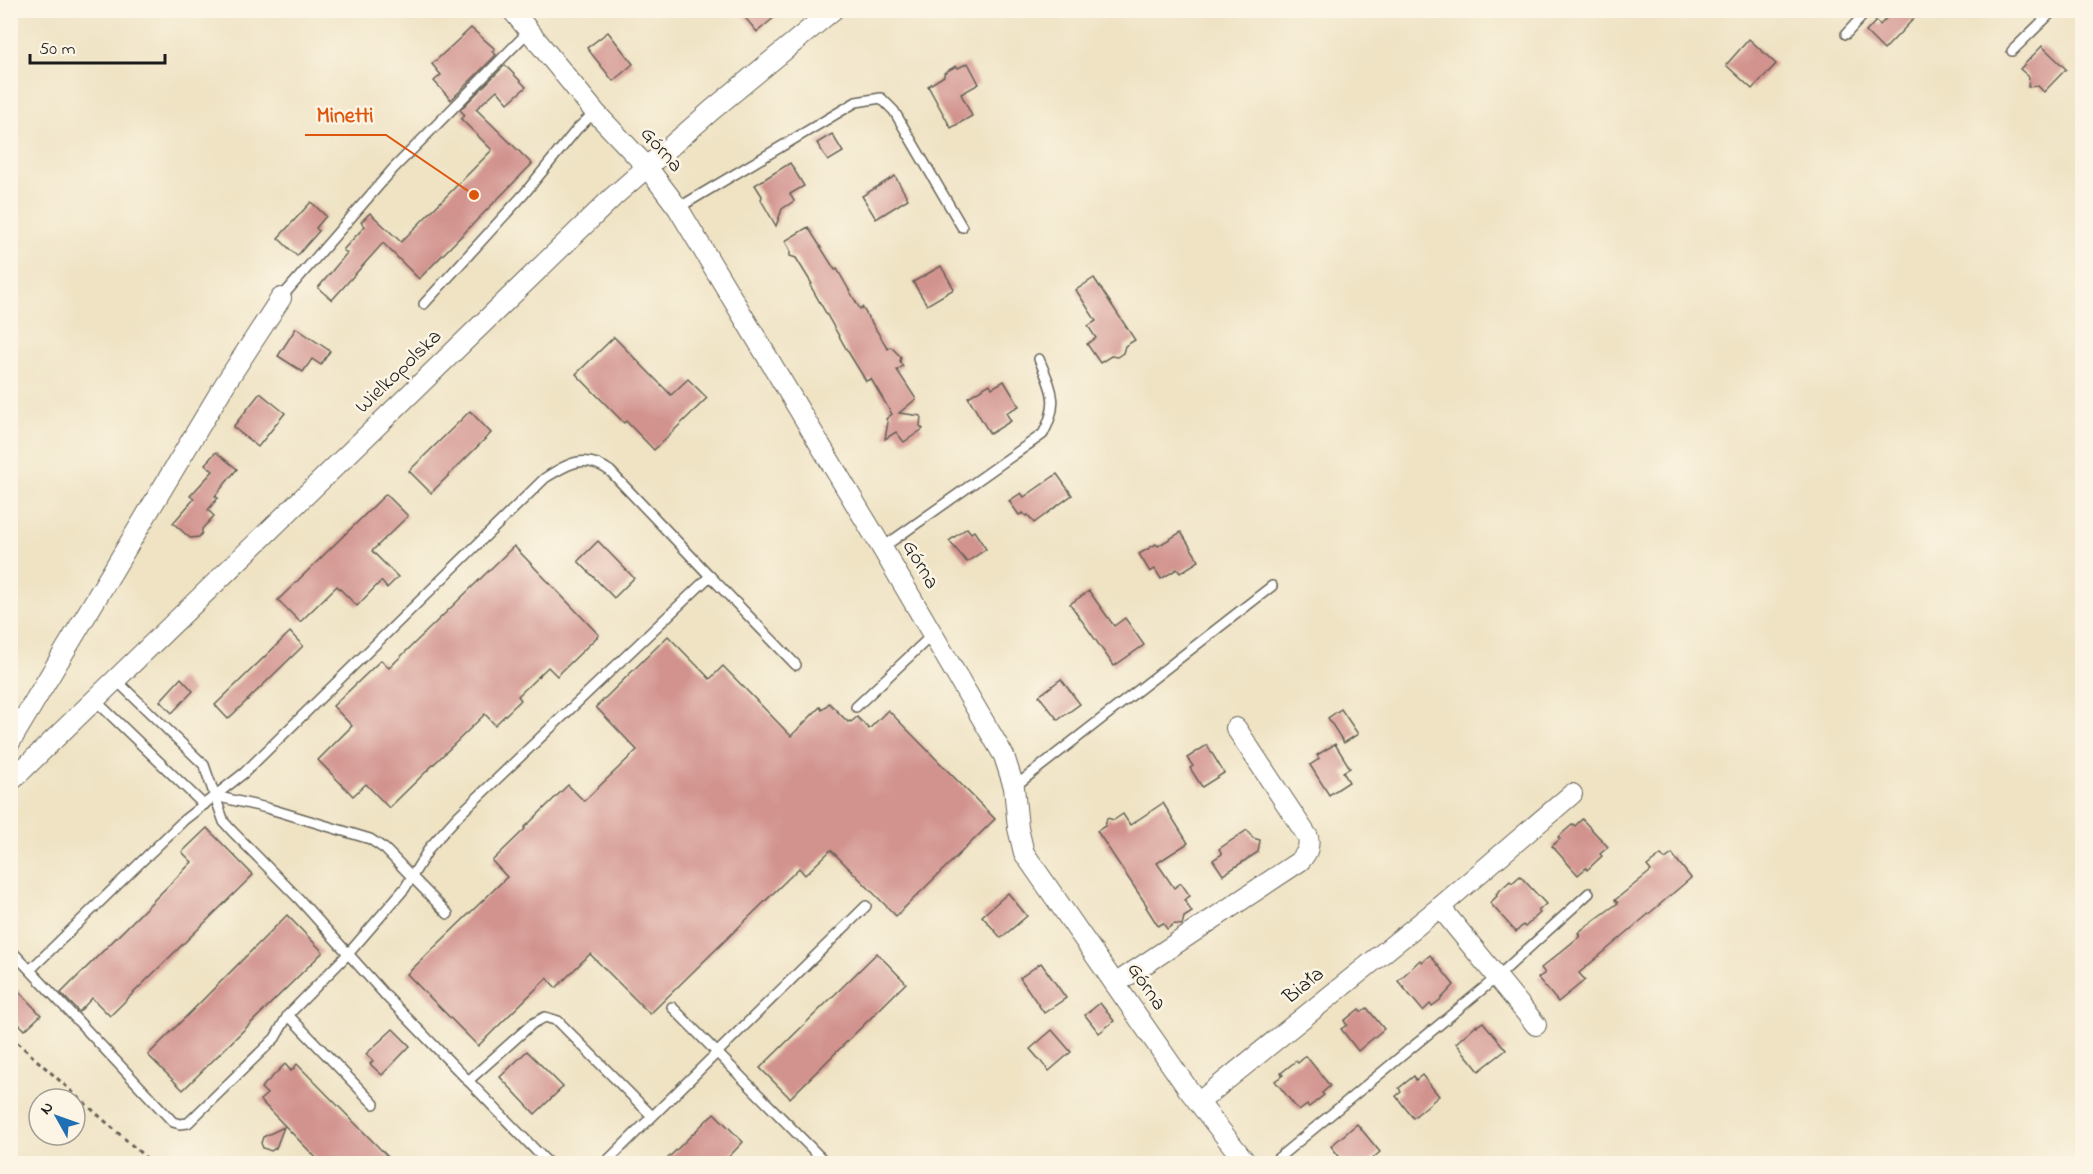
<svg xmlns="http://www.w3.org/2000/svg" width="2093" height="1174" font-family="'Indie Flower',sans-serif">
	<rect width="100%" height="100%" fill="#fcf5e5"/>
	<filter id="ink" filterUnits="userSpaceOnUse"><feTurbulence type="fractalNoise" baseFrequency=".0167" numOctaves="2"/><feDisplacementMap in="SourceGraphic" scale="12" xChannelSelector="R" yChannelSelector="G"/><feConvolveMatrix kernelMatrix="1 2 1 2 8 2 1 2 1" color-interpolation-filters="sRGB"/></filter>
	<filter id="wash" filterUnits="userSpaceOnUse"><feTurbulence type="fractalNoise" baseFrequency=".008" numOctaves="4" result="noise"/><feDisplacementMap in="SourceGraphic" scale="24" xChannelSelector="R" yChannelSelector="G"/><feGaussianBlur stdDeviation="1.35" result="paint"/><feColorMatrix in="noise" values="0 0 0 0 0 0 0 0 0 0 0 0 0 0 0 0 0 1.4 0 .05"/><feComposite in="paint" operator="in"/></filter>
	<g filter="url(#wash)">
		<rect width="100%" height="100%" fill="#efe3c4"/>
		<g id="blocks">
			<g fill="#d2938e">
				<path d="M 739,10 L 783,10 L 757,32 Z"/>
				<path d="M 1894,10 L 1922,10 L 1884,50 L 1866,32 L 1876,21 L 1880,25 Z"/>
				<path d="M 471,28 L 495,49 L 492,51 L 496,55 L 451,100 L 434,81 L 441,75 L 432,64 Z"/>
				<path d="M 608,32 L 633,64 L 613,81 L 587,48 Z"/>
				<path d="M 1749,39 L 1776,64 L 1752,89 L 1726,65 Z"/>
				<path d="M 2042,46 L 2066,69 L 2044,92 L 2038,86 L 2028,87 L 2029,77 L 2020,69 Z"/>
				<path d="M 968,63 L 979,84 L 961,94 L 972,116 L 951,128 L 928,86 L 944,76 L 944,73 L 956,66 L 958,68 Z"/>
				<path d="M 505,65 L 526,87 L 508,103 L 497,90 L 476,109 L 532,164 L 419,279 L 383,243 L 332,300 L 318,288 L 347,253 L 343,250 L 365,226 L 361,222 L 370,213 L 401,242 L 492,150 L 461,119 L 465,115 L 460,110 Z"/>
				<path d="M 832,134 L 843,152 L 828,161 L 817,143 Z"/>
				<path d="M 790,163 L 804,186 L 790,194 L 794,201 L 782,209 L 776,226 L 761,200 L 762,196 L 755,185 Z"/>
				<path d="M 895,176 L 908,199 L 876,219 L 862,196 Z"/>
				<path d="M 311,202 L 326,216 L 316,228 L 319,231 L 297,256 L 278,238 Z"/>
				<path d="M 808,227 L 835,270 L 837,269 L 860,309 L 862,307 L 888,349 L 891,347 L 901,357 L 900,362 L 903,366 L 897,370 L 916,399 L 899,413 L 921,416 L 920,426 L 923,429 L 904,442 L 896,432 L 885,439 L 888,422 L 886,419 L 892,414 L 871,379 L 866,381 L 847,350 L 810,285 L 812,284 L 796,258 L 790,256 L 790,250 L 785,241 Z"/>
				<path d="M 941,266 L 954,289 L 927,305 L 913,282 Z"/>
				<path d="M 1094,278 L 1135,340 L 1125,346 L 1123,353 L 1117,357 L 1111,356 L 1100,363 L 1087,344 L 1096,338 L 1088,326 L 1096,321 L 1076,290 Z"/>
				<path d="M 296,328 L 330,351 L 321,365 L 312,359 L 303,372 L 278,356 Z"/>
				<path d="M 614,337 L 671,395 L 688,379 L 707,398 L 654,450 L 626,421 L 624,423 L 576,374 Z"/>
				<path d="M 1004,381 L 1019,406 L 1006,413 L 1011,421 L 990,434 L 968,397 L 990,384 L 992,388 Z"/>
				<path d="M 260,393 L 285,413 L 258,447 L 233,427 Z"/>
				<path d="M 470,411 L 491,433 L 431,493 L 409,471 Z"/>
				<path d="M 216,452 L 237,469 L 215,496 L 218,498 L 208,510 L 214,516 L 202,529 L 202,533 L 199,537 L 190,538 L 173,523 L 194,499 L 190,496 L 213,471 L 205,464 Z"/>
				<path d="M 1057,474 L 1072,495 L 1034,523 L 1028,515 L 1026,516 L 1023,513 L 1019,515 L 1009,501 L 1021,493 L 1024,497 Z"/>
				<path d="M 386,494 L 408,516 L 372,551 L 398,577 L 387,588 L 381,581 L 357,606 L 337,586 L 300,622 L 278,600 Z"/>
				<path d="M 967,528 L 971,533 L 974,531 L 986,549 L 967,562 L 949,541 Z"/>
				<path d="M 1181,532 L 1199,561 L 1180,573 L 1177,569 L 1161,579 L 1155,569 L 1150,572 L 1139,554 L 1156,544 L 1158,546 Z"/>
				<path d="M 598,541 L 634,578 L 614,598 L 578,561 Z"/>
				<path d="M 514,546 L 599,635 L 557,676 L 548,667 L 518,696 L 521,700 L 495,725 L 485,714 L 389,808 L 366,784 L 353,796 L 318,760 L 352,726 L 333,706 L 381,660 L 389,668 Z"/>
				<path d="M 1089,591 L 1114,626 L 1125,618 L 1144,645 L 1114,666 L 1070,604 Z"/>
				<path d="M 290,632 L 303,646 L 228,719 L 215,705 Z"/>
				<path d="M 668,636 L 710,679 L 723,666 L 791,736 L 820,707 L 822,710 L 829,703 L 848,722 L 850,721 L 851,722 L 857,717 L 869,729 L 888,710 L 995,819 L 896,916 L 831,850 L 805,875 L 799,868 L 650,1014 L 590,954 L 556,988 L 547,978 L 478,1046 L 407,974 L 507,877 L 492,861 L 525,829 L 524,828 L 568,785 L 584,801 L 637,750 L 596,707 Z"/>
				<path d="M 181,678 L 193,691 L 172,713 L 160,701 Z"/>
				<path d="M 1061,679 L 1080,704 L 1058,720 L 1039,696 Z"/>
				<path d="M 1341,709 L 1358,734 L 1344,743 L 1328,718 Z"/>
				<path d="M 1335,744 L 1350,768 L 1343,772 L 1349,782 L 1329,795 L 1310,765 L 1319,759 L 1317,755 Z"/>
				<path d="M 1207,745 L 1224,773 L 1202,787 L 1190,768 L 1193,766 L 1187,758 Z"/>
				<path d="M 1163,803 L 1188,843 L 1157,863 L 1174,888 L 1181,883 L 1190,896 L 1184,900 L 1192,912 L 1184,917 L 1182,925 L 1174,924 L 1167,929 L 1163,923 L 1158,926 L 1146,907 L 1147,906 L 1097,831 L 1105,826 L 1107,818 L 1114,820 L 1123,814 L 1130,825 Z"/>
				<path d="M 1582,819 L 1608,847 L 1600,854 L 1602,856 L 1587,870 L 1586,868 L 1578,875 L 1552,846 L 1560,839 L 1558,837 L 1565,831 L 1573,824 L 1575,826 Z"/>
				<path d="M 207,828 L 253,875 L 110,1016 L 92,998 L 79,1012 L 61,993 L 192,862 L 182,852 Z"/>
				<path d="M 1247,830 L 1253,838 L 1260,840 L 1258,852 L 1223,875 L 1213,860 L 1222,854 L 1219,849 Z"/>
				<path d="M 1672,854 L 1691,878 L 1579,973 L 1585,980 L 1558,1002 L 1538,978 L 1545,973 L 1541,968 L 1580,936 L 1578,933 L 1585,927 L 1618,903 L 1615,900 L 1651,871 L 1647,866 L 1661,855 L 1665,859 Z"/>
				<path d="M 1520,876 L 1546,904 L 1538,911 L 1540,913 L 1525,927 L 1523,925 L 1516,932 L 1490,903 L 1497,896 L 1496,894 L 1510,881 L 1512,883 Z"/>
				<path d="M 1008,893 L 1027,916 L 1001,938 L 982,916 Z"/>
				<path d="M 287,915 L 323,952 L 183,1090 L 148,1055 Z"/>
				<path d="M 877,953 L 906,983 L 790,1098 L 760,1068 Z"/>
				<path d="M 1430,955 L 1454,985 L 1440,1000 L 1432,1006 L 1430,1004 L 1423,1011 L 1398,981 L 1420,960 L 1422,962 Z"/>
				<path d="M 1041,963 L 1066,998 L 1044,1013 L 1020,978 Z"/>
				<path d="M 10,982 L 41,1015 L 25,1030 L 10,1015 Z"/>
				<path d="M 1100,1003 L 1114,1021 L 1099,1033 L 1085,1015 Z"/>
				<path d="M 1367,1008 L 1384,1029 L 1358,1051 L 1341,1029 L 1347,1025 L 1344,1021 L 1359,1009 L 1362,1012 Z"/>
				<path d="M 1483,1022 L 1506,1050 L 1479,1071 L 1456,1043 L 1476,1025 L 1477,1026 Z"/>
				<path d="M 393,1029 L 410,1046 L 382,1075 L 370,1064 L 373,1061 L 366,1054 Z"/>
				<path d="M 1052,1030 L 1071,1052 L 1049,1071 L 1030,1049 Z"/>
				<path d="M 527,1051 L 563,1087 L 535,1114 L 500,1077 Z"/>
				<path d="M 1306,1056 L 1330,1086 L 1322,1093 L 1324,1095 L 1309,1107 L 1307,1105 L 1299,1111 L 1275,1081 L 1283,1075 L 1281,1073 L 1296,1061 L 1298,1063 Z"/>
				<path d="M 285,1064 L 291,1071 L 297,1064 L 395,1164 L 322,1164 L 260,1100 L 267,1094 L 261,1088 Z"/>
				<path d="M 1422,1075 L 1439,1096 L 1413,1118 L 1396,1096 L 1401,1092 L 1399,1088 L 1414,1076 L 1416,1080 Z"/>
				<path d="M 714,1113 L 743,1142 L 722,1164 L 662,1164 Z"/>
				<path d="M 1357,1124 L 1380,1152 L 1366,1164 L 1345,1164 L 1331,1146 Z"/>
				<path d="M 284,1127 L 276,1148 L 271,1151 L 263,1148 L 261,1143 L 263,1137 Z"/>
			</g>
		</g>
	</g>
	<g filter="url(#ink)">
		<use href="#blocks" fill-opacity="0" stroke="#666257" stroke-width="1.5"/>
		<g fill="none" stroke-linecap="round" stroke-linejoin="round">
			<defs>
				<g id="service">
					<path d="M 1846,34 L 1868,10"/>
					<path d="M 2012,51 L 2054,10"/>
					<path d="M 678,208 L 856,102 L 881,98 L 894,111 L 962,227"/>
					<path d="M 281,298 L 393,169 L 530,30"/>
					<path d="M 424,304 L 524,194 L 577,129 L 595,112"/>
					<path d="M 882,548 L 1043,434 C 1060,402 1052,390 1039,359"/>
					<path d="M 710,576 L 796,665"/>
					<path d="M 116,680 L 204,765 L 224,822 L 232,831 L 299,899 L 387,997 L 549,1164"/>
					<path d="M 95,700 L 204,805"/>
					<path d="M 856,707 L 933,634"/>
					<path d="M 1014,787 L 1272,586"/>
					<path d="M 215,796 L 267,808 L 370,839 L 385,849 L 448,914"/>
					<path d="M 10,949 C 65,1007 119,1064 173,1122 L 180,1124 L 188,1123 L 275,1038 L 288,1015 L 348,954 L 405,888 L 430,847 L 458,816 L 710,576 L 610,471 C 585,453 569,463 545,478 L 244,773 L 184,820 L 30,970"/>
					<path d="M 672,1007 L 827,1164"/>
					<path d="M 288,1015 L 374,1104"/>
					<path d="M 468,1081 L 532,1024 L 545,1017 L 558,1021 L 652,1116"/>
					<path d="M 604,1164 L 866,906"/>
					<path d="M 1271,1164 L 1497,977 L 1589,893"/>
				</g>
				<g id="minor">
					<path d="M 512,10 L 595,112 L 647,167 L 678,208 L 882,548 L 1004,756 L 1014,787 L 1018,828 L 1024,853 L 1188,1089 L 1247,1164"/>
					<path d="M 10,742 L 225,384 L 281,298"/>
					<path d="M 10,782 L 613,197 L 712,110 L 833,10"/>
					<path d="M 1440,907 L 1536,1025"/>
					<path d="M 1115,984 L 1300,861 C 1307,853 1310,847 1308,837 L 1236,728"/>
					<path d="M 1199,1102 L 1440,907 L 1572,794"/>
				</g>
			</defs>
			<use href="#service" stroke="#666257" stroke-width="12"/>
			<use href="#minor" stroke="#666257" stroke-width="22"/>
			<path stroke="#666257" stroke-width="3" stroke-dasharray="4.5 4.5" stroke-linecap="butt" d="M 10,1036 L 153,1164"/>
			<use href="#service" stroke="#fff" stroke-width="9"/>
			<use href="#minor" stroke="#fff" stroke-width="20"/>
		</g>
	</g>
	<g text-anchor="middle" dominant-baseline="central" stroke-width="5" stroke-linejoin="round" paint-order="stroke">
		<g font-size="21" fill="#1c1c1c" stroke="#fcf5e5">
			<text transform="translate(661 150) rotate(49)">Górna</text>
			<text transform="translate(399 372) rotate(-44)">Wielkopolska</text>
			<text transform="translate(920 565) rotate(60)">Górna</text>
			<text transform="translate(1304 986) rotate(-39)">Biała</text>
			<text transform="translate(1146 987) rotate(56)">Górna</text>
		</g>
	</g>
	<path fill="none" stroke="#de560d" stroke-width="2" d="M474 195L386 135H305"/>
	<circle fill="#de560d" stroke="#fcf5e5" stroke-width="2" cx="474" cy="195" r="6"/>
	<g font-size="22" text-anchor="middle" font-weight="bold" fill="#de560d" stroke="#fcf5e5" stroke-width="5" stroke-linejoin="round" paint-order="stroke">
		<text x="345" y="122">Minetti</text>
	</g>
	<rect width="2093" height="1174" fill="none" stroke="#fcf5e5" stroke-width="36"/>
	<g transform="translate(57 1117) rotate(310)"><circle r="28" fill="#fcf5e5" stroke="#a29e95" stroke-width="1.5"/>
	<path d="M0-4.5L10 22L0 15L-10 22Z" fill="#1f6fb2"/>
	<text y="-9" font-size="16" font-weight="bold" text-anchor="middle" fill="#1c1c1c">N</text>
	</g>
	<path d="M30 54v9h135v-9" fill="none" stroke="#1c1c1c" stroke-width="3"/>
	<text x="39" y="54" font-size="18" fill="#1c1c1c" stroke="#fcf5e5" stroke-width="4.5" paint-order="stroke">50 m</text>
</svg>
